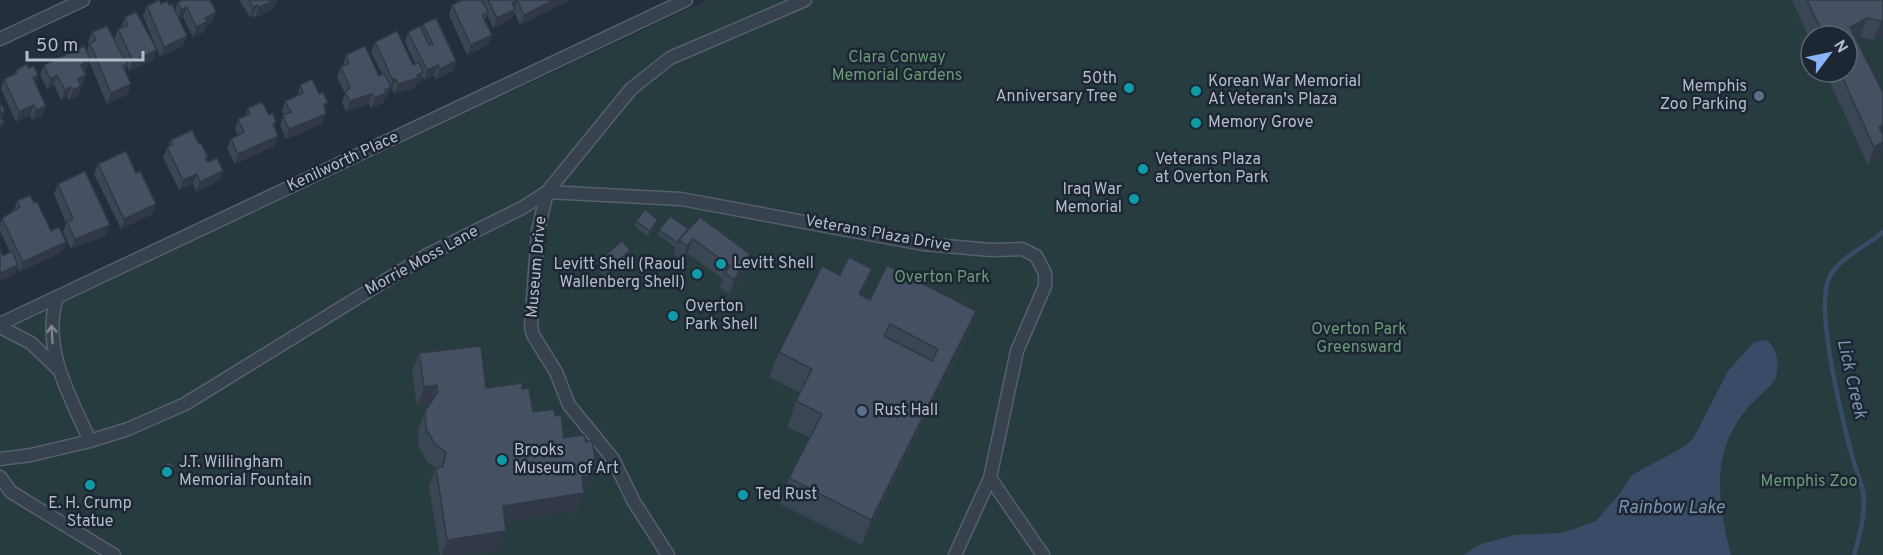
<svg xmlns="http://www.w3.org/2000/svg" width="1883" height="555" font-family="Overpass,sans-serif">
	<rect width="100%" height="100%" fill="#242f3e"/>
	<path fill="#263c3f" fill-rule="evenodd" d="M 707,0 L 1883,0 L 1883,555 L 0,555 L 0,332 ZM 1811,36 L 1847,36 L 1847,72 L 1811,72 Z"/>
	<path fill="#394c67" d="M 1766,340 C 1779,349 1779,366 1775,380 C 1766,391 1755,399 1746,410 C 1710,453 1718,505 1731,555 L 1463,555 L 1481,544 L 1515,535 L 1562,533 L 1596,521 L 1621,492 L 1632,475 L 1680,449 L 1693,439 L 1728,371 L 1754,342 Z"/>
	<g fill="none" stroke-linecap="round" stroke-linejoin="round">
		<path stroke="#394c67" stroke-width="4.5" d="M 1854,555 C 1860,535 1866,512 1863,492 C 1861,480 1855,468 1852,456 C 1843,421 1813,305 1830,276 C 1840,257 1867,246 1883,232"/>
		<defs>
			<g id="minor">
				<path d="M 0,39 L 83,0"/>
				<path d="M 547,192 L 681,199 L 923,244 L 991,250 L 1022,249 L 1036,256 L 1045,273 L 1045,286 L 1017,351 L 990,478 L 955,555"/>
				<path d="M 547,192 L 538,231 L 531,326 L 533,335 L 556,372 L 569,405 L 613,459 L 634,502 L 668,555"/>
				<path d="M 57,297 C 41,348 70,396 90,441"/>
				<path d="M 0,324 L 686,0"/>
				<path d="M 0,327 L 31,343 L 58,369"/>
				<path d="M 0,459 L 31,455 L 90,441 L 128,429 L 185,404 L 427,255 L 522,208 L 547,192 L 631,89 L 670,58 L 805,0"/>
				<path d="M 0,477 L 11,492 L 114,555"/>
				<path d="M 990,478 L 1043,555"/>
			</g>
		</defs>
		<use href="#minor" stroke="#565f6c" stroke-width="15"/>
		<use href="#minor" stroke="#38414e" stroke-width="12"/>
	</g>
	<g fill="#3b4654">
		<path d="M 180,0 L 210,0 L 213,22 L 206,25 L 204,32 L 193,37 L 183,17 L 179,19 L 187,36 L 183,46 L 160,57 L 143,16 L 147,6 L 161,4 L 169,5 L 175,10 L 178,2 Z"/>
		<path d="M 239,0 L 277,0 L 273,9 L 255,18 L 253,15 L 250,17 Z"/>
		<path d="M 462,0 L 570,0 L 520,25 L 514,12 L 511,19 L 493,28 L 487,14 L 485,20 L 488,45 L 467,55 L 449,15 L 452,5 Z"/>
		<path d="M 1792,0 L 1883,0 L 1883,36 L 1874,40 L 1860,37 L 1857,39 L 1879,159 L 1868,165 L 1825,72 L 1847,72 L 1847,36 L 1811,36 L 1811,42 Z"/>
		<path d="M 125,17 L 153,60 L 129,71 L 127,65 L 125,70 L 128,94 L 107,104 L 89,61 L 87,68 L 84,71 L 82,85 L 81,86 L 78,96 L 69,100 L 67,97 L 61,100 L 54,85 L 47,89 L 40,75 L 44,65 L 87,51 L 89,45 L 88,43 L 92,32 L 114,39 L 118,29 L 121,28 Z"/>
		<path d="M 423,24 L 456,61 L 453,71 L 436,79 L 434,75 L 424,80 L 422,76 L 420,82 L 416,84 L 414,88 L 394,94 L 392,89 L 390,90 L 387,97 L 384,98 L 383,103 L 371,108 L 369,104 L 346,112 L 342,102 L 345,93 L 337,77 L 341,67 L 343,66 L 346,55 L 379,76 L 382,74 L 371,52 L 375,42 L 413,65 L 415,63 L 405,42 L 408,32 L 421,29 Z"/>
		<path d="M 28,68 L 38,75 L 35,84 L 46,106 L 42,116 L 32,120 L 30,115 L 16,122 L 1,89 L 4,79 L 14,75 L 16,70 Z"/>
		<path d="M 300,85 L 325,110 L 322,124 L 286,139 L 280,125 L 284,115 L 282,111 L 285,101 L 297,96 Z"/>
		<path d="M 248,108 L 276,122 L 274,128 L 278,136 L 274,146 L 235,164 L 227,149 L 231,139 L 238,135 L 235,129 L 238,119 L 245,116 Z"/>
		<path d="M 171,140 L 207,160 L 208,162 L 223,171 L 219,181 L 196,192 L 193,184 L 179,190 L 163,157 Z"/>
		<path d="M 98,164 L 136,173 L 156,204 L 152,214 L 121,229 L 94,174 Z"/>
		<path d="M 58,184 L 106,235 L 71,249 L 63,232 L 66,223 L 54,194 Z"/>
		<path d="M 17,201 L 34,203 L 51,231 L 66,242 L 62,252 L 19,272 L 17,267 L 14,275 L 0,281 L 0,249 L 3,256 L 10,252 L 0,231 L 0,225 L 2,218 L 14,211 Z"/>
		<path d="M 670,216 L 745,268 L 729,294 L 720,288 L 723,279 L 687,253 L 682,261 L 673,254 L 676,248 L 658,235 L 659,230 Z"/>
		<path d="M 658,220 L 657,225 L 648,236 L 634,226 L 636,221 Z"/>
		<path d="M 601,259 L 627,260 L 606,279 L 598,269 Z"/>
		<path d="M 862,296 L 870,300 L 976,311 L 967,337 L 862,545 L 780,504 L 789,478 L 810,438 L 787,427 L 796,401 L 800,393 L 769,377 L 779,352 Z"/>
		<path d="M 419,353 L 486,388 L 522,389 L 533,412 L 555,416 L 564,438 L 586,442 L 596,466 L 590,485 L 588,485 L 585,495 L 583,495 L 577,511 L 505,523 L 506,531 L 499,550 L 466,555 L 440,555 L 429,486 L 436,468 L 428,463 L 419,448 L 418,430 L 425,411 L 430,404 L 417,406 L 412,372 Z"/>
		<path d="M 164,466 L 172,472 L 167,478 L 162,471 Z"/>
	</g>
	<g fill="#303945">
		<path d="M 274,0 L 277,0 L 273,9 L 255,18 L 258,8 Z"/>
		<path d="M 517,0 L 511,19 L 493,28 L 497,18 L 512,3 Z"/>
		<path d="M 554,0 L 570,0 L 520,25 L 524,15 Z"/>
		<path d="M 257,5 L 253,15 L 250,17 L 253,7 Z"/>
		<path d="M 187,7 L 183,17 L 177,20 L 181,10 Z"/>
		<path d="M 216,12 L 213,22 L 206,25 L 204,32 L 193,37 L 196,27 L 205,18 Z"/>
		<path d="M 1867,18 L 1860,37 L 1847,44 L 1850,27 Z"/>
		<path d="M 1883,20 L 1883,36 L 1874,40 L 1881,21 Z"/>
		<path d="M 492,35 L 488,45 L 467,55 L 471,45 Z"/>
		<path d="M 187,36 L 183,46 L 160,57 L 164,47 Z"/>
		<path d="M 157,50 L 153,60 L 129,71 L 133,61 Z"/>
		<path d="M 90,58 L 87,68 L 77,75 L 81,65 Z"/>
		<path d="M 456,61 L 453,71 L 436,79 L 440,69 Z"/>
		<path d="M 438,65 L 434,75 L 424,80 L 427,70 Z"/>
		<path d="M 423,72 L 420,82 L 416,84 L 414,88 L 394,94 L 398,84 Z"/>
		<path d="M 38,75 L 35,85 L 33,78 Z"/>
		<path d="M 57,75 L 54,85 L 47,89 L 50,79 Z"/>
		<path d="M 86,75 L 82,85 L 74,89 L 78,79 Z"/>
		<path d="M 396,79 L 392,89 L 390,90 L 387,97 L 384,98 L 383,103 L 371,108 L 375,98 L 385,90 L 390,87 L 393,80 Z"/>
		<path d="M 131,84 L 128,94 L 107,104 L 111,93 Z"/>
		<path d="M 81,86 L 78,96 L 69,100 L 73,90 Z"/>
		<path d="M 71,87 L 67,97 L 61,100 L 65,90 Z"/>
		<path d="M 372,94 L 369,104 L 346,112 L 350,101 Z"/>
		<path d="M 34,105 L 30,115 L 16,122 L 19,112 Z"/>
		<path d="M 46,106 L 42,116 L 32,120 L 36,110 Z"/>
		<path d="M 5,111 L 1,121 L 0,122 L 0,113 Z"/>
		<path d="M 326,114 L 322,124 L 286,139 L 289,129 Z"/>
		<path d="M 4,123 L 0,132 L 0,124 Z"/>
		<path d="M 1883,125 L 1883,141 L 1879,127 Z"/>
		<path d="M 278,136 L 274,146 L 235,164 L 238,154 Z"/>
		<path d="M 1883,142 L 1883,149 L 1879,159 L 1868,165 L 1874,147 Z"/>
		<path d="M 223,171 L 219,181 L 196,192 L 200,182 Z"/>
		<path d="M 197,174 L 193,184 L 179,190 L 183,180 Z"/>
		<path d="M 156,204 L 152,214 L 121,229 L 124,219 Z"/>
		<path d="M 658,220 L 657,225 L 648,236 L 650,231 Z"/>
		<path d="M 110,225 L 106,235 L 71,249 L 75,239 Z"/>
		<path d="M 693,239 L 687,253 L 682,261 L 687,246 Z"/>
		<path d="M 66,242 L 62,252 L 19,272 L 23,262 Z"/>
		<path d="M 630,250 L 627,260 L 606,279 L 610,269 Z"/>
		<path d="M 750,254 L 745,268 L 729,294 L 734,280 Z"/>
		<path d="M 18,265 L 14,275 L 0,281 L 0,273 Z"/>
		<path d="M 872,269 L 863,295 L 850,320 L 859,294 Z"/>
		<path d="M 976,311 L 967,337 L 862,545 L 871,520 Z"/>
		<path d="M 437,385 L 431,404 L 417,406 L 424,387 Z"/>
		<path d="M 596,466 L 590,485 L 588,485 L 585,495 L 583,495 L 577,511 L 496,525 L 503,506 L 582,477 L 589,467 Z"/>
		<path d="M 174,467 L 172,472 L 167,478 L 169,472 Z"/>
		<path d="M 506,531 L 499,550 L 466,555 L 442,555 L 447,540 Z"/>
	</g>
	<g fill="#455162" stroke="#303945" stroke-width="1.5" fill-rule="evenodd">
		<path d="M 159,0 L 161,4 L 167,1 L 169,5 L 172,4 L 187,36 L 164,47 L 147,6 Z"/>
		<path d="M 183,0 L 210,0 L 216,12 L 205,18 L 207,22 L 196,27 L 187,7 L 181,10 L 178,2 Z"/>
		<path d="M 249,0 L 275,0 L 258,8 L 257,5 L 253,7 Z"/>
		<path d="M 462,0 L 482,0 L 488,12 L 482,15 L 492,35 L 471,45 L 452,5 Z"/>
		<path d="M 488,0 L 554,0 L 524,15 L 517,0 L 512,3 L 515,9 L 497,18 Z"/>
		<path d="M 1807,0 L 1883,0 L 1883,20 L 1881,21 L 1867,18 L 1850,27 L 1883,93 L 1883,125 L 1879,127 L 1883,135 L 1883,142 L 1874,147 L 1840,72 L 1847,72 L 1847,36 L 1824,36 Z"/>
		<path d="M 136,12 L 157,50 L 133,61 L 118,29 L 128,25 L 125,17 Z"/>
		<path d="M 436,18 L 456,61 L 440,69 L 438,65 L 427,70 L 408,32 L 420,26 L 429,45 L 433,44 L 423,24 Z"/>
		<path d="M 107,26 L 127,64 L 123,66 L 131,84 L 111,93 L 94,53 L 90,43 L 96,40 L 92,32 Z"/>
		<path d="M 397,31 L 413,65 L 419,62 L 423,72 L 417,75 L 418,78 L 398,84 L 396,79 L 393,80 L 375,42 Z"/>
		<path d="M 84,46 L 90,58 L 81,65 L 86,75 L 78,79 L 81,86 L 73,90 L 71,87 L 65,90 L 57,75 L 50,79 L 44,65 Z"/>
		<path d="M 365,46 L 379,76 L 384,73 L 391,87 L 385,90 L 386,93 L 375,98 L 372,94 L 350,101 L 345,92 L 350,88 L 341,67 L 349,63 L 346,55 Z"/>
		<path d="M 27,64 L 28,68 L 34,66 L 38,75 L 33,78 L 46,106 L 36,110 L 34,105 L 19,112 L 4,79 L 17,73 L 16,70 Z"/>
		<path d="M 312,79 L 319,94 L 323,92 L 328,103 L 324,104 L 326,114 L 289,129 L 283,115 L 291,112 L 285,101 L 303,93 L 300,85 Z"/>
		<path d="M 0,102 L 5,111 L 0,113 Z"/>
		<path d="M 262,102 L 269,115 L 273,113 L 276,122 L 273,124 L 278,136 L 238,154 L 231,139 L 244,132 L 238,119 L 250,114 L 248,108 Z"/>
		<path d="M 0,115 L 4,123 L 0,124 Z"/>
		<path d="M 192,130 L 199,144 L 201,143 L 208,157 L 205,158 L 208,162 L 217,158 L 223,171 L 200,182 L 197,174 L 183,180 L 167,147 L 173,144 L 171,140 Z"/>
		<path d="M 126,151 L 136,173 L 140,171 L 156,204 L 124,219 L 98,164 Z"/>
		<path d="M 85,171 L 110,225 L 75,239 L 67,222 L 73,219 L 58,184 Z"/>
		<path d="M 30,195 L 34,203 L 37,202 L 51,231 L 59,227 L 66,242 L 23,262 L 2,218 L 20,207 L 17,201 Z"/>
		<path d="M 645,209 L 658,220 L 650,231 L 636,221 Z"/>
		<path d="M 670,216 L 688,229 L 679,240 L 678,243 L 659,230 Z"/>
		<path d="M 700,217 L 750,254 L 734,280 L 725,273 L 730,266 L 693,239 L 687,246 L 679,240 Z"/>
		<path d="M 622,241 L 630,250 L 610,269 L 601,259 Z"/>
		<path d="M 0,249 L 3,256 L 12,251 L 18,265 L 0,273 Z"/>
		<path d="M 849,257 L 872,269 L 859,294 L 870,300 L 887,265 L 976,311 L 871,520 L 789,478 L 822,414 L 796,401 L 812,369 L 779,352 L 822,266 L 840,275 ZM 890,324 L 938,349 L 932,361 L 884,336 Z"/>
		<path d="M 481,346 L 486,388 L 522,383 L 522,389 L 529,388 L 533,412 L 554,409 L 555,416 L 561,415 L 564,438 L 584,435 L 586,442 L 592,441 L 596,466 L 589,467 L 592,476 L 582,477 L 584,493 L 503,506 L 506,531 L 447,540 L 436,468 L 443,467 L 446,452 L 435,444 L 426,429 L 425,411 L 438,392 L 437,385 L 424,387 L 419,353 Z"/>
		<path d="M 169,462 L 174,467 L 169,472 L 164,466 Z"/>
	</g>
	<defs><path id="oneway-shaft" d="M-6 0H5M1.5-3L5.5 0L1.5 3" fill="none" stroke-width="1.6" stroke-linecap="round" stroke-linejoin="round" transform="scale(1.5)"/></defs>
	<use stroke="#7c8592" href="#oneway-shaft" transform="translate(52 334) rotate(-93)"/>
	<g fill="#0f9aa8" stroke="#1d2633" stroke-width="2">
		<circle cx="1129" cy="88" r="6"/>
		<circle cx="1196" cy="91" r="6"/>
		<circle cx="1196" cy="123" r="6"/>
		<circle cx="1143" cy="169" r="6"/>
		<circle cx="1134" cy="199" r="6"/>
		<circle cx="721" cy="264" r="6"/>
		<circle cx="697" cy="274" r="6"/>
		<circle cx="673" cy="316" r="6"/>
		<circle cx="502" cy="460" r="6"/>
		<circle cx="167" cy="472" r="6"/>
		<circle cx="90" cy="485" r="6"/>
		<circle cx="743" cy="495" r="6"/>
	</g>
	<g fill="#5c6f8a" stroke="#1d2633" stroke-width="2">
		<circle cx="1759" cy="96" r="6"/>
		<circle cx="862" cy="411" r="6"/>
	</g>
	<g text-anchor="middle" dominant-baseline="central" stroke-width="5" stroke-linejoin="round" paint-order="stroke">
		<g font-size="16" fill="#6b9a76" stroke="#1d2633">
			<text x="897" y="58">Clara Conway<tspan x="897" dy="18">Memorial Gardens</tspan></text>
			<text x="942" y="278">Overton Park</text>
			<text x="1359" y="330">Overton Park<tspan x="1359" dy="18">Greensward</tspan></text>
			<text x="1809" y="482">Memphis Zoo</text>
		</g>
		<g font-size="16" fill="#b4bcc9" stroke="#1d2633" text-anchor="start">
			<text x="1117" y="79" text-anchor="end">50th<tspan x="1117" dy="18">Anniversary Tree</tspan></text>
			<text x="1208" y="82">Korean War Memorial<tspan x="1208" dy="18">At Veteran's Plaza</tspan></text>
			<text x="1747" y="87" text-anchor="end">Memphis<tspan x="1747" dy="18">Zoo Parking</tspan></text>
			<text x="1208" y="123">Memory Grove</text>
			<text x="1155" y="160">Veterans Plaza<tspan x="1155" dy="18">at Overton Park</tspan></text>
			<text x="1122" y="190" text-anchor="end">Iraq War<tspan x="1122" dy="18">Memorial</tspan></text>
			<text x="733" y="264">Levitt Shell</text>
			<text x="685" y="265" text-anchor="end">Levitt Shell (Raoul<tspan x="685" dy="18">Wallenberg Shell)</tspan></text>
			<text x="685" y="307">Overton<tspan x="685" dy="18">Park Shell</tspan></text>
			<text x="874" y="411">Rust Hall</text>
			<text x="514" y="451">Brooks<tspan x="514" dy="18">Museum of Art</tspan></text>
			<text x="179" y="463">J.T. Willingham<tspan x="179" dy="18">Memorial Fountain</tspan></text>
			<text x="755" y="495">Ted Rust</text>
			<text x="90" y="504" text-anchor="middle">E. H. Crump<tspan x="90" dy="18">Statue</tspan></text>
		</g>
		<g font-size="16" fill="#b4bcc9" stroke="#1d2633">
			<text transform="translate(343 162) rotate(-25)">Kenilworth Place</text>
			<text transform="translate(878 234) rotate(10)">Veterans Plaza Drive</text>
			<text transform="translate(422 261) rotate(-29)">Morrie Moss Lane</text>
			<text transform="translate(537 267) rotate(-85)">Museum Drive</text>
		</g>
		<g font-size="18" font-style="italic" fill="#7c92b1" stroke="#1d2633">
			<text transform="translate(1851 379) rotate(77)">Lick Creek</text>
			<text x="1671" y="508">Rainbow Lake</text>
		</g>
	</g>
	<g transform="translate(1829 54) rotate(58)"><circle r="28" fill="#1d2633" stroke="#59626f" stroke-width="1.5"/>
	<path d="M0-4.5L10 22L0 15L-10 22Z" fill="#8ab4f8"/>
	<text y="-9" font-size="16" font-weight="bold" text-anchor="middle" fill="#b4bcc9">N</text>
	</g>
	<path d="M27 51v9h116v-9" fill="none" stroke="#b4bcc9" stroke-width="3"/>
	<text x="36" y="51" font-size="18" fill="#b4bcc9" stroke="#1d2633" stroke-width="4.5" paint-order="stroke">50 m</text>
</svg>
